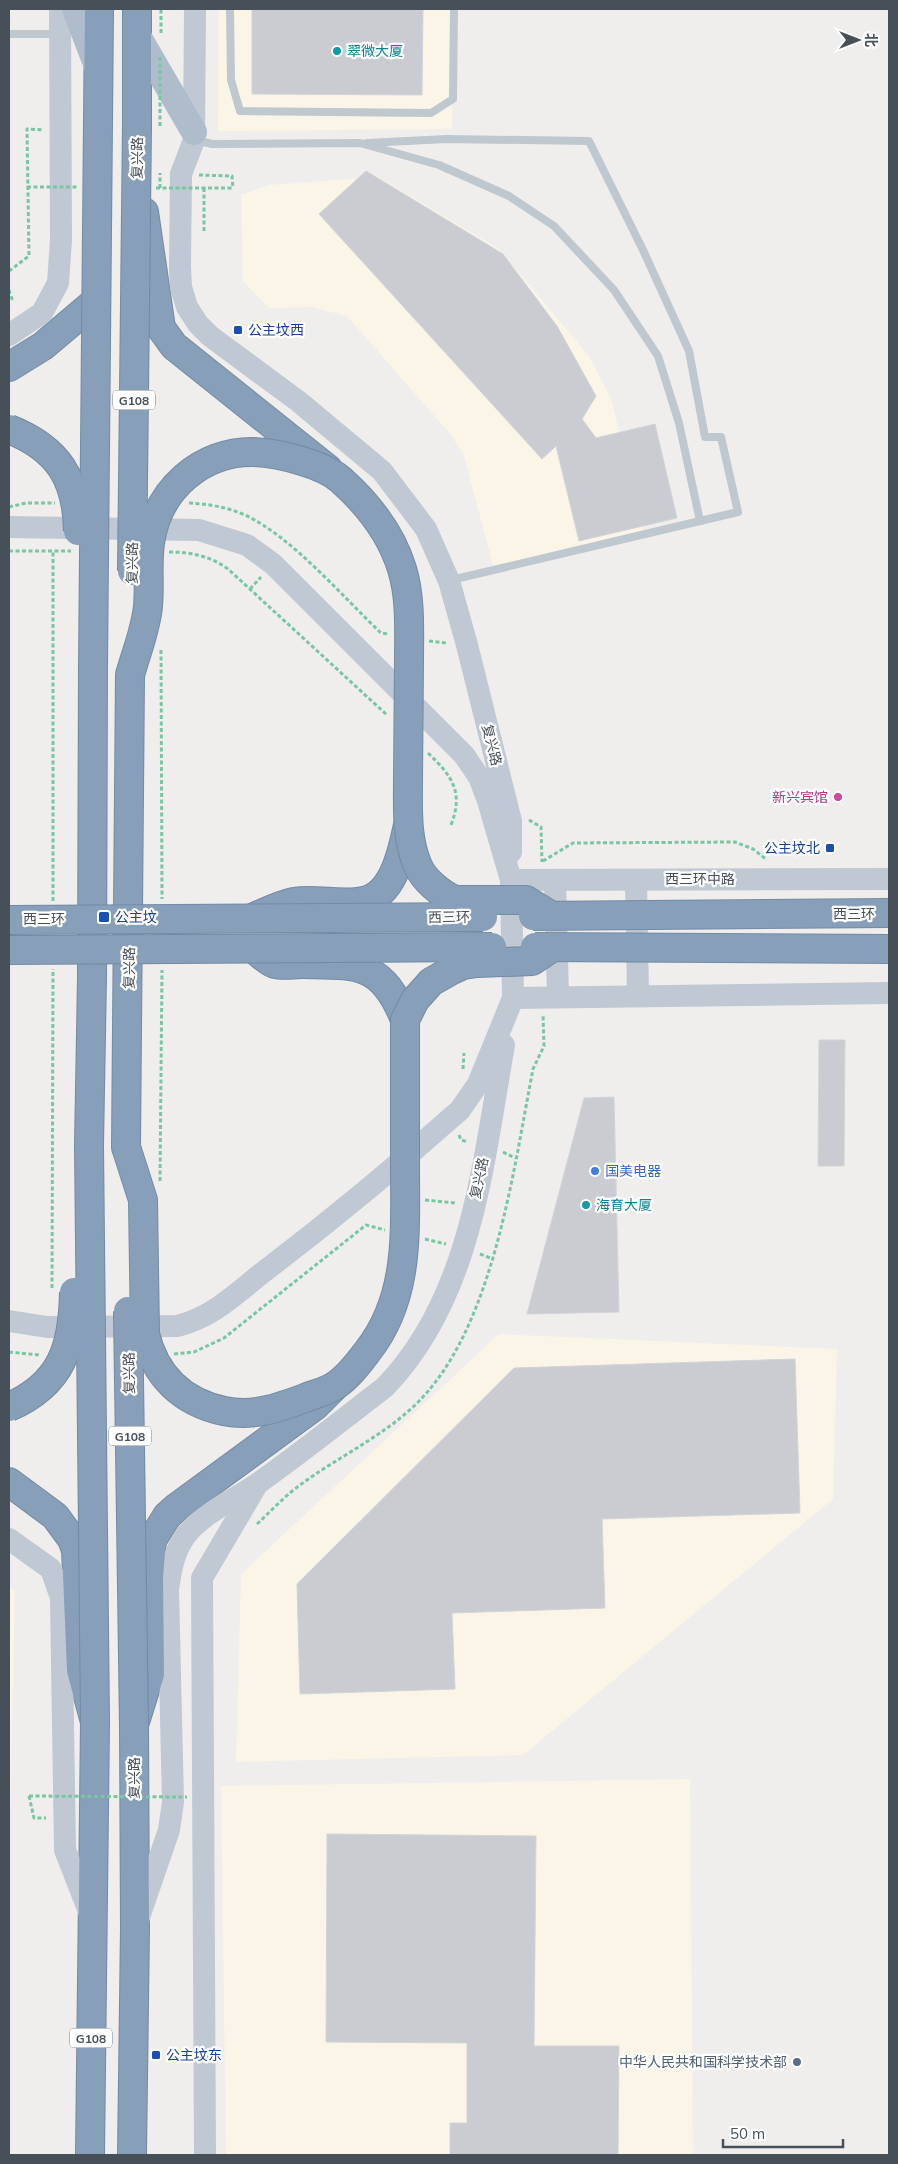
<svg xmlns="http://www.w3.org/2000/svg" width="898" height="2164" font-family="Mulish,'Noto Sans SC',sans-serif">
	<rect width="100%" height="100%" fill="#f0eded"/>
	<g fill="#faf5e7">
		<path d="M 219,9 L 453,9 L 452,129 L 218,131 Z"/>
		<path d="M 378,177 L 499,249 L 589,356 L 611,398 L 643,533 L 494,569 L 464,456 L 451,435 L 347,316 L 311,307 L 269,308 L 243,281 L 241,195 L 268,185 Z"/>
		<path d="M 499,1334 L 837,1349 L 833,1499 L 523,1755 L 236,1762 L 241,1574 Z"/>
		<path d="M 9,1588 L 15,1591 L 9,1852 Z"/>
		<path d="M 690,1779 L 693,2155 L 226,2155 L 221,1786 Z"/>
	</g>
	<g fill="#caccd2" stroke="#d2d4d9">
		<path d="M 252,9 L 423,9 L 422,95 L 252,94 Z"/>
		<path d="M 366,171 L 503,254 L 557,326 L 596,396 L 582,419 L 596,438 L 655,424 L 677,518 L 579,541 L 556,446 L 542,459 L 319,214 Z"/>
		<path d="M 819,1040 L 845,1040 L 844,1166 L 818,1166 Z"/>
		<path d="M 614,1097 L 619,1312 L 527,1314 L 584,1098 Z"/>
		<path d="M 795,1359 L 800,1513 L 602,1519 L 605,1608 L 452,1613 L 455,1689 L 300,1694 L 297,1584 L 514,1368 Z"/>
		<path d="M 327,1834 L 536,1836 L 534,2046 L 619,2046 L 618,2155 L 450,2155 L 450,2123 L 467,2123 L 467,2043 L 326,2042 Z"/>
	</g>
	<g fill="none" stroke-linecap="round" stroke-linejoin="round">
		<defs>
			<g id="highway">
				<path d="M 137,9 L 137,125"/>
				<path d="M 98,122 L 99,9"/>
				<path d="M 144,212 L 161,328 L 174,346 L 328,469"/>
				<path d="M 9,367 L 43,346 L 95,302"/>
				<path d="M 254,917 C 266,912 280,905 294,902 C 316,898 341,906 364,901 C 394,895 403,849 408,825"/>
				<path d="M 253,949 C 260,953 268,962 275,964 C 283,966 294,964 302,964 C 357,965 382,961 405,1020"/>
				<path d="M 89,1145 L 92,978 L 93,666"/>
				<path d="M 126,1147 L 130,675"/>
				<path d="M 9,1482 L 55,1516 L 72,1539 L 76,1550 L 81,1670 L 95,1722 L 90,2155"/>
				<path d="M 132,2155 L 135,1928 L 134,1725 L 150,1674 L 149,1577 L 152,1540 L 167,1516 L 177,1507 L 315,1406 L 334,1387"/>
			</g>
		</defs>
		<use href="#highway" stroke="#738aa5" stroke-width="30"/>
		<g stroke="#79c7a2" stroke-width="3" stroke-dasharray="4 2.5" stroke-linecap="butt">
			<path d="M 161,33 L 161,9"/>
			<path d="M 199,175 L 232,176 L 233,188"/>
			<path d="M 204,188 L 204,232"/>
			<path d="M 9,271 L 29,256 L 27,129 L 44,130"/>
			<path d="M 9,290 L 12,299 L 9,301"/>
			<path d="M 189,503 C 208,504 227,507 245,515 C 292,537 342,596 381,633 L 388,634"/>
			<path d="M 9,507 L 26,503 L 55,503"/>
			<path d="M 9,551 L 71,551"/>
			<path d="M 169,552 C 191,552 210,556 228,569 L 387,715"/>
			<path d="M 250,589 L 261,577"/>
			<path d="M 429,641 L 447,643"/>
			<path d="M 161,650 L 162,899"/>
			<path d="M 428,753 C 452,776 464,792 451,825"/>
			<path d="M 529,820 L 541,827 L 542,862"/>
			<path d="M 543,861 L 573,843 L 735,842 L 753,849 L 767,860"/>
			<path d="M 53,901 L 53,551"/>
			<path d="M 463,1069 L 464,1053"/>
			<path d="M 459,1135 L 461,1140 L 468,1142"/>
			<path d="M 503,1152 L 515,1158"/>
			<path d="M 160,1181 L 162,970"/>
			<path d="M 425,1200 L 456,1203"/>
			<path d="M 425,1239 L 446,1244"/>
			<path d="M 480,1254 L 493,1259"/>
			<path d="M 52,1288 L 53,969"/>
			<path d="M 9,1352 L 40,1355"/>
			<path d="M 174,1354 L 194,1352 L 224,1338 L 366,1225 L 385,1230"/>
			<path d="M 257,1524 C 270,1512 282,1499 296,1488 C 334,1459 379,1439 414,1406 C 493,1332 513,1172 533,1069 L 544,1046 L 543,1015"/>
			<path d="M 29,1796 L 34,1818 L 46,1818"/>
		</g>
		<g stroke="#bfc7cf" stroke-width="8">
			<path d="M 230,9 L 231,80 L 240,111 L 431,113 L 453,99 L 454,9"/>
			<path d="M 9,34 L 58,34"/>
			<path d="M 196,140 L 212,144 L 360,143 L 439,165 L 509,196 L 554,226 L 614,290 L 658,356 L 679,423 L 700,521 L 451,580"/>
			<path d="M 367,143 L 447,139 L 589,141 L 643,250 L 689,351 L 705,437 L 721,437 L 738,512 L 700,521"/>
		</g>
		<g stroke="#bfc8d3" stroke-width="22">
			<path d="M 195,9 L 194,140 L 181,174 L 180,267 L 181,287 L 187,307 L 198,324 L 210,336 L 298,401 L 382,471 L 426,529 L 449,581 L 467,645 L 511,821 L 511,852"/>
			<path d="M 9,335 L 42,313 L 58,283 L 61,240 L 60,9"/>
			<path d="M 9,527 L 199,530 L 247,545 L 273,564 L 464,755 L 479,777 L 488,801 L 511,880 L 513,998 L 478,1084 L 460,1110 C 398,1165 333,1219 266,1270 C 236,1293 214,1317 177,1326 L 47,1327 L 9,1321"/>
			<path d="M 511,880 L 889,879"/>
			<path d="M 555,880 L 558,997"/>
			<path d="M 636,880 L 638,996"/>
			<path d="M 513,998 L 889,993"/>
			<path d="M 9,1539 L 51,1569 L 61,1598 L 65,1850 L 90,1914"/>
			<path d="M 138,1920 L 169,1830 L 173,1802 L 168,1589 C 171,1569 174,1551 186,1535 C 203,1513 234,1500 257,1484 C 301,1453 342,1420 385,1387 C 472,1297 483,1163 504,1045"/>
			<path d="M 205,2155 L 202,1578 L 255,1488"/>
		</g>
		<g stroke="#afbccb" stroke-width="26">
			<path d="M 75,9 L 98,69"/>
			<path d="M 137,34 L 194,132"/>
		</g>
		<use href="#highway" stroke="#889fb9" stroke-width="28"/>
		<defs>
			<g id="highway-bridge">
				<path d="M 9,429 C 59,449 77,479 78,531"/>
				<path d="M 132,571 L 137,125"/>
				<path d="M 93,666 L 98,122"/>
				<path d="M 130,675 C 136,653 146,629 148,606 C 150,585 147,563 150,543 C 157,490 201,451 254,452 C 279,453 323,464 341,480 C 369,505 391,533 402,569 C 411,598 409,631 409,661 C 409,701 408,740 408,779 C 408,808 406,839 418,866 C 424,880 441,894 455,900 L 526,900 L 552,916"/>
				<path d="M 533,916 L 889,913"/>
				<path d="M 9,920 L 483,917"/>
				<path d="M 535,947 L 889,949"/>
				<path d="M 9,950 L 492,947"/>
				<path d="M 89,1145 L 95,1722"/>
				<path d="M 126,1147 L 143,1200 L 145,1334 C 155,1376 182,1402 224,1411 C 253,1417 278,1408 305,1398 C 315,1394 328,1391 336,1385 C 348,1377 358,1364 367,1352 C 410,1298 405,1233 405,1167 C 405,1118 405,1069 405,1020 L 415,1000 L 431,982 L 452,970 L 463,965 L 477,963 L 532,961 L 553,947"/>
				<path d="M 128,1311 L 134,1725"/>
				<path d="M 9,1407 C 62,1384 73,1347 74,1292"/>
			</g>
		</defs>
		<use href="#highway-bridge" stroke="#738aa5" stroke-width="30" stroke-linecap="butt"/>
		<g stroke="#79c7a2" stroke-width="3" stroke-dasharray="4 2.5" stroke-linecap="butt">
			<path d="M 160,126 L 160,57"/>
			<path d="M 27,187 L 77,187"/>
			<path d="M 156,188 L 233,188"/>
			<path d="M 160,188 L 160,173"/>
			<path d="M 29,1796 L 187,1797"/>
		</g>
		<use href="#highway-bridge" stroke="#889fb9" stroke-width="28"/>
	</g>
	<g fill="#0f9aa8" stroke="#fff" stroke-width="2">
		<circle cx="337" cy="51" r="5"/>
		<circle cx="586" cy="1205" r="5"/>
	</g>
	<g fill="#1a4fb4" stroke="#fff" stroke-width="2">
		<rect x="233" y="325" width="10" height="10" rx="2.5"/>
		<rect x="825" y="843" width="10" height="10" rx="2.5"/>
		<rect x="98" y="911" width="12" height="12" rx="2.5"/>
		<rect x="151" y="2050" width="10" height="10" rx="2.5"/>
	</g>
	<circle fill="#d1479c" stroke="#fff" stroke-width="2" cx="838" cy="797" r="5"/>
	<circle fill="#3f7fe0" stroke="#fff" stroke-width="2" cx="595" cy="1171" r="5"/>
	<circle fill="#5c6f8a" stroke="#fff" stroke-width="2" cx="797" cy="2062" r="5"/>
	<g text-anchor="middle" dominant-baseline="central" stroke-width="4.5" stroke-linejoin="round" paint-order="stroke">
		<g fill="#fff" stroke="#7e848b" stroke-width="1">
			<rect x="113" y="390.5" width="42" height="19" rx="4"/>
			<rect x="109" y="1426.5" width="42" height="19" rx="4"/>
			<rect x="70" y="2028.5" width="42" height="19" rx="4"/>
		</g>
		<g font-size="12" font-weight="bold" fill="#475059">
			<text x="134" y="400">G108</text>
			<text x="130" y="1436">G108</text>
			<text x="91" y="2038">G108</text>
		</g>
		<g font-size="14" fill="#0d838f" stroke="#fff" text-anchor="start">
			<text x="347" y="51">翠微大厦</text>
			<text x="596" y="1205">海育大厦</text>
		</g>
		<g font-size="14" fill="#475059" stroke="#fff">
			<text transform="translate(137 158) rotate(-89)">复兴路</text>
			<text transform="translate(132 563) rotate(-89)">复兴路</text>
			<text transform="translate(492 745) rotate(76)">复兴路</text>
			<text x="700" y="879">西三环中路</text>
			<text x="854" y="914">西三环</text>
			<text transform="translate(449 917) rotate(-1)">西三环</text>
			<text x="44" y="919">西三环</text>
			<text transform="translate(129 968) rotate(-89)">复兴路</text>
			<text transform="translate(479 1178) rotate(-78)">复兴路</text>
			<text transform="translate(129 1373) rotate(-91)">复兴路</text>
			<text transform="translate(134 1778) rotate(-90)">复兴路</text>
		</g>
		<g font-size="14" fill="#164399" stroke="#fff" text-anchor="start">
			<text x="248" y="330">公主坟西</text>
			<text x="820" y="848" text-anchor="end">公主坟北</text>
			<text x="115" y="917">公主坟</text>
			<text x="166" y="2055">公主坟东</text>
		</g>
		<g font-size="14" fill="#b23c85" stroke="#fff" text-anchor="end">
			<text x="828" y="797">新兴宾馆</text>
		</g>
		<g font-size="14" fill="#366cbe" stroke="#fff" text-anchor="start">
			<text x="605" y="1171">国美电器</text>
		</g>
		<g font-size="14" fill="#4e5e75" stroke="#fff" text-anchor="end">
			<text x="787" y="2062">中华人民共和国科学技术部</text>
		</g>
	</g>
	<rect width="898" height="2164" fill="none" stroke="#475059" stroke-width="20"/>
	<g transform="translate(858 40) rotate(90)" stroke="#ffffff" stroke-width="4" paint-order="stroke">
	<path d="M0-4L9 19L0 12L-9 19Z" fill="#475059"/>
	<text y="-8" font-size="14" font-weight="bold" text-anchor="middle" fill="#475059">北</text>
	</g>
	<path d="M723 2139v8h120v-8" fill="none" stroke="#475059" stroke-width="2.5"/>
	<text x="730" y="2139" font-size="15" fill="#475059" stroke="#ffffff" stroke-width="4" paint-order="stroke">50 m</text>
</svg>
